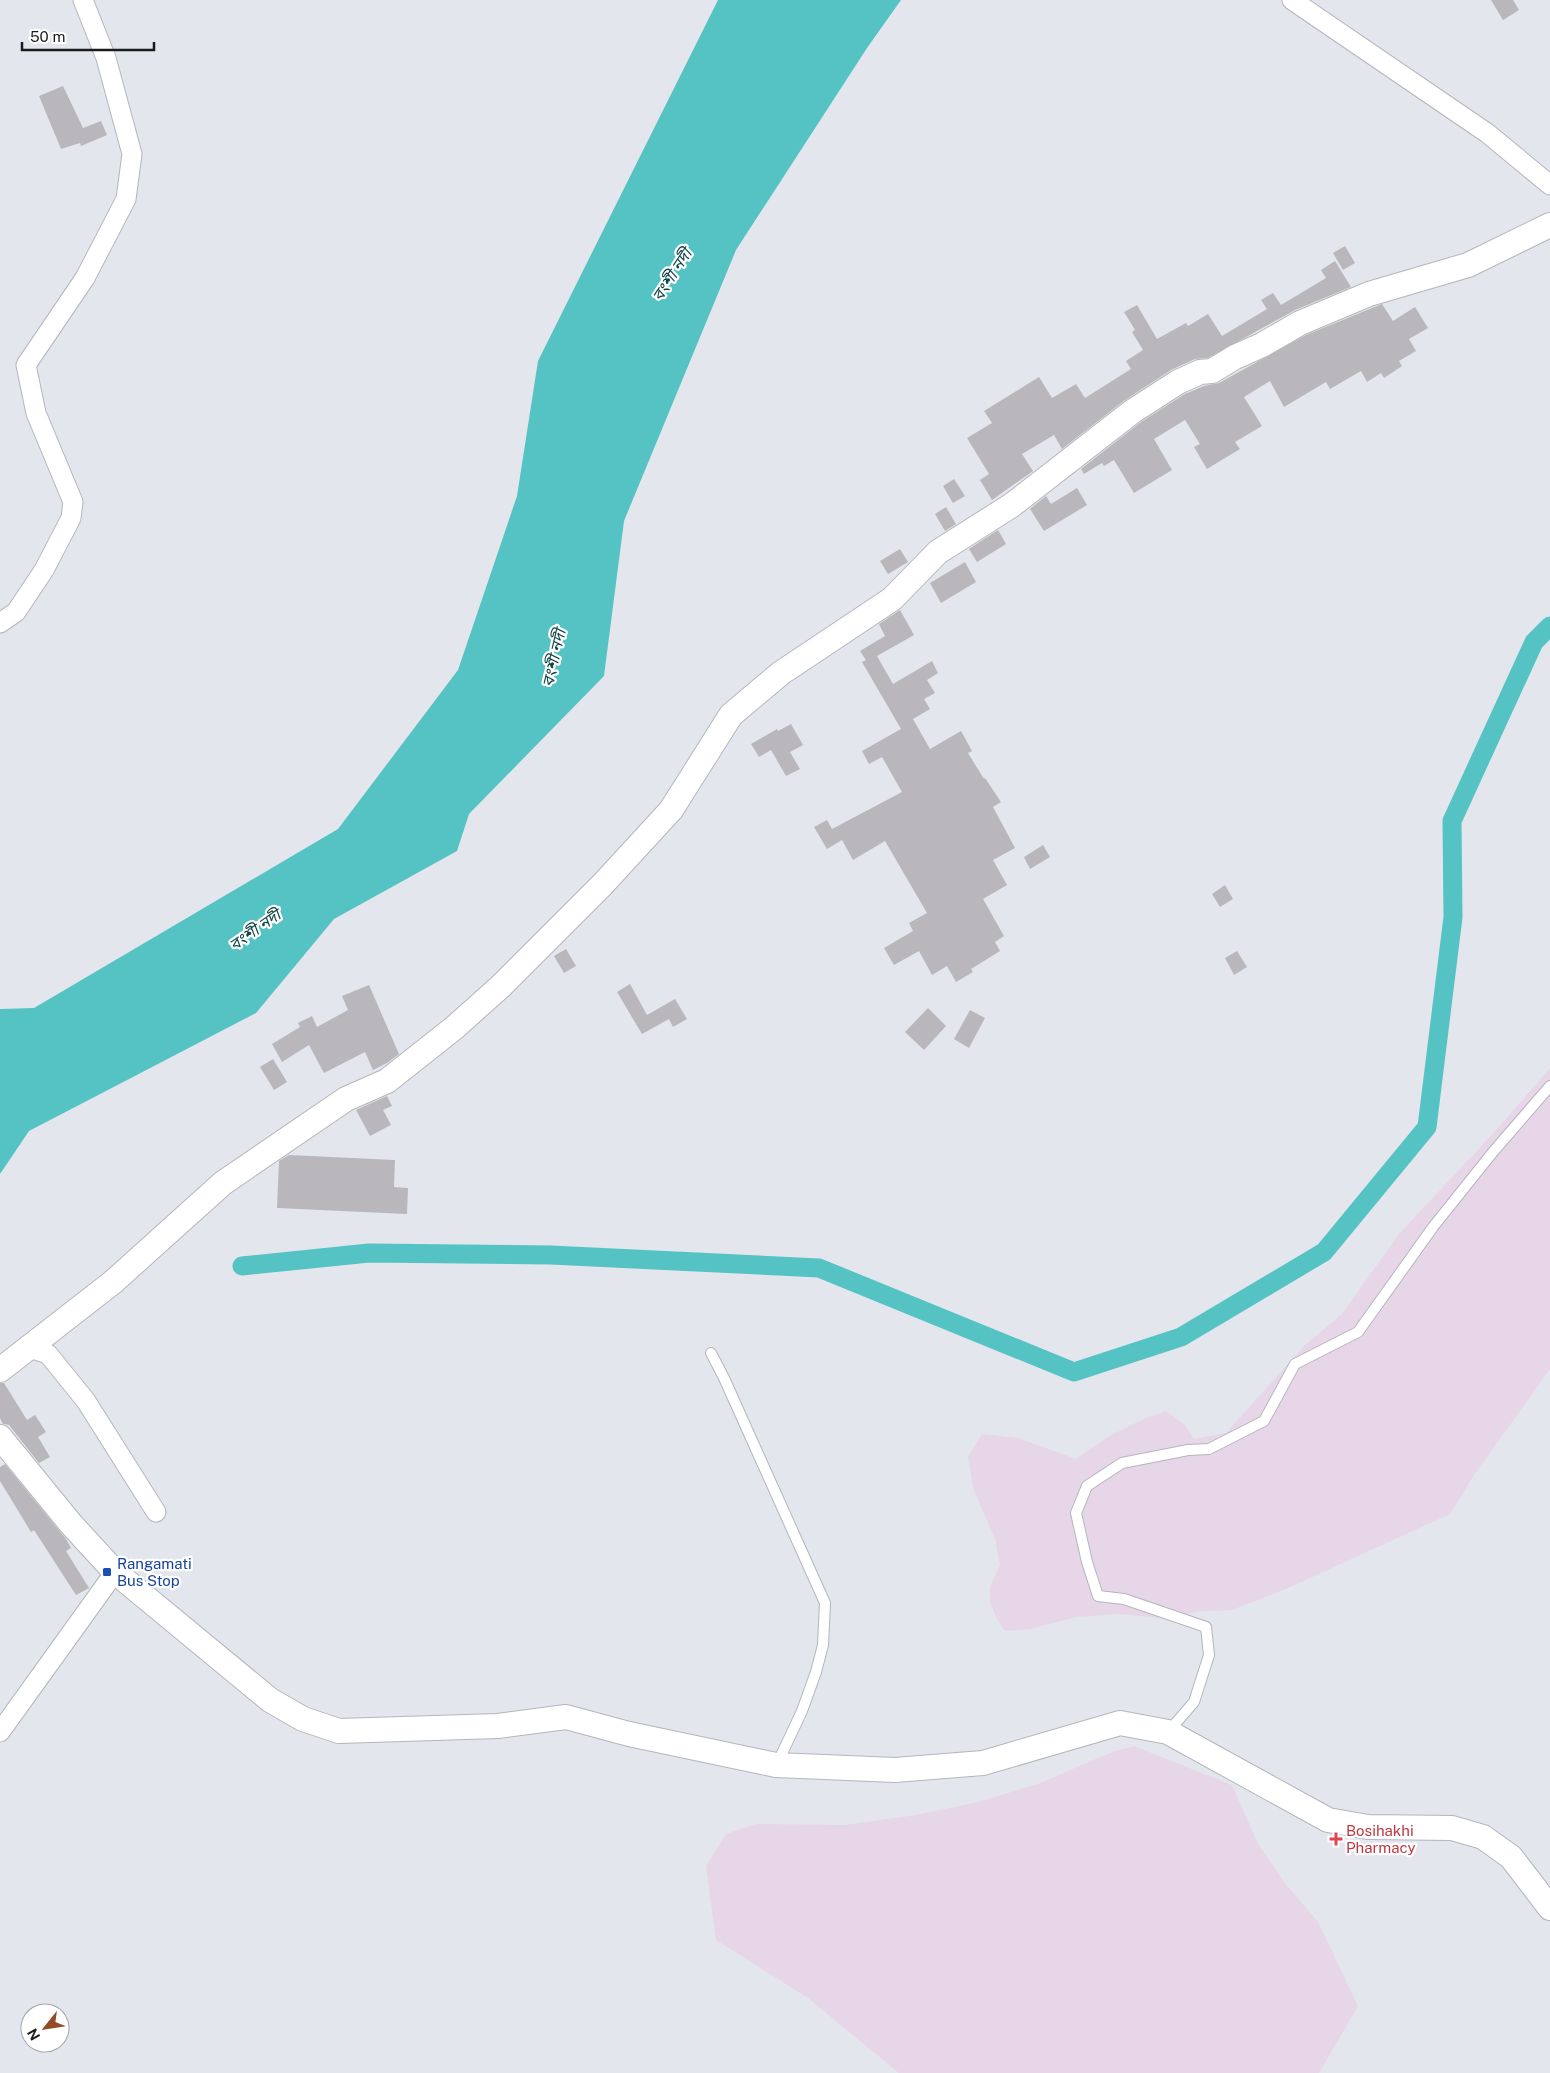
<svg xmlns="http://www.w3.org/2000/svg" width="1550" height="2073" font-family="'Public Sans','Noto Sans Bengali',sans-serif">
	<rect width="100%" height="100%" fill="#e3e6ec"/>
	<g fill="#e7d6e8">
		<path d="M 1550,1068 L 1550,1369 L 1474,1475 L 1450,1514 L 1286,1589 L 1232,1610 L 1201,1611 L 1164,1618 L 1119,1614 L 1077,1617 L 1030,1629 L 1005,1631 L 997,1619 L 990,1602 L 990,1587 L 1000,1565 L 995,1539 L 973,1488 L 968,1457 L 982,1434 L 1018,1438 L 1076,1459 L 1109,1436 L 1144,1419 L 1166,1411 L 1185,1425 L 1194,1439 L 1226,1433 L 1305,1345 L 1342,1314 L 1399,1234 L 1499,1127 Z"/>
		<path d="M 1134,1746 L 1232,1785 L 1258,1844 L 1284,1882 L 1318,1922 L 1358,2006 L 1319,2073 L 899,2073 L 808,1998 L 716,1940 L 706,1866 L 726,1834 L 756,1824 L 845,1825 L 916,1815 L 978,1802 L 1038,1784 L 1112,1752 Z"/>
	</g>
	<path fill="#55c3c3" d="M 718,0 L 901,0 L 867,48 L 736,250 L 624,521 L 604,676 L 469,814 L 457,851 L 334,919 L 256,1013 L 29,1131 L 0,1174 L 0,1009 L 34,1008 L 338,829 L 458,670 L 517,496 L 538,361 Z"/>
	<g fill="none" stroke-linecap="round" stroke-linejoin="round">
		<path stroke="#55c3c3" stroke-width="19" d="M 242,1266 L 369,1253 L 551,1255 L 819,1268 L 1074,1372 L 1181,1337 L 1324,1252 L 1427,1127 L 1453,917 L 1452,821 L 1534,642 L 1550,626"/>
	</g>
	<g fill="#bab7bc">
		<path d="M 1491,0 L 1513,0 L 1519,10 L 1503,20 Z"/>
		<path d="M 63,86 L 83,128 L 101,121 L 107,135 L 81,146 L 80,143 L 61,149 L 39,96 Z"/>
		<path d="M 1345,246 L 1355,263 L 1343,270 L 1333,253 Z"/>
		<path d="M 1335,261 L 1351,287 L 1295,310 L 1208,358 L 1195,359 L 1171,370 L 1125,400 L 1062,449 L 1054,435 L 1022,454 L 1033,471 L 992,500 L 980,480 L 989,474 L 967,438 L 992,423 L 984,411 L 1039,377 L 1052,398 L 1076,384 L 1085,398 L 1131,369 L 1126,361 L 1143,350 L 1132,332 L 1135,330 L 1124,312 L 1137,305 L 1157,339 L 1186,323 L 1188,326 L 1208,314 L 1222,336 L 1267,309 L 1261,300 L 1273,293 L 1281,305 L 1326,278 L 1321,270 Z"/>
		<path d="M 1382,304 L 1393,321 L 1415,307 L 1428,328 L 1409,339 L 1416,351 L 1399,361 L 1402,366 L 1384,378 L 1381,373 L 1367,382 L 1361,371 L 1330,389 L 1326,382 L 1284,407 L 1270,381 L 1244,397 L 1262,426 L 1235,442 L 1240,449 L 1207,469 L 1194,447 L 1200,444 L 1185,420 L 1154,439 L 1172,470 L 1134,493 L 1114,460 L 1104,466 L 1102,463 L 1084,474 L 1081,469 L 1141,422 L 1185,394 L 1204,386 L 1219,383 L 1306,335 Z"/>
		<path d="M 954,479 L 965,496 L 953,503 L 943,486 Z"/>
		<path d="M 1077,488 L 1087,505 L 1044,531 L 1030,509 L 1046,496 L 1051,504 Z"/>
		<path d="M 946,507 L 956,524 L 945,531 L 935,514 Z"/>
		<path d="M 998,530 L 1006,544 L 977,562 L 969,549 Z"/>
		<path d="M 900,549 L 908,562 L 888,574 L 880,561 Z"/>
		<path d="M 965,562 L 976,582 L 941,603 L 930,583 Z"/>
		<path d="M 900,610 L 914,635 L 877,656 L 893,684 L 932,661 L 938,673 L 927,680 L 935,693 L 924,699 L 930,709 L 913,719 L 930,749 L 961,731 L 972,751 L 968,753 L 984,779 L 985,778 L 1001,802 L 993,807 L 1015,848 L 993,860 L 1007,885 L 983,899 L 1004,936 L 995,942 L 1000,951 L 971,969 L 973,972 L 956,982 L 947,966 L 932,975 L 919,951 L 894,965 L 884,948 L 913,931 L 909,923 L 927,913 L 885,841 L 853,860 L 842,840 L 827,849 L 814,827 L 827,820 L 832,829 L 902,792 L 882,757 L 869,764 L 862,751 L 901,729 L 862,662 L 866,660 L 860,651 L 885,636 L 879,624 Z"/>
		<path d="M 791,724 L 803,745 L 790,752 L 800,769 L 786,776 L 771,750 L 759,757 L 751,744 L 777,729 L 778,731 Z"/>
		<path d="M 1043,845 L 1050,857 L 1030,869 L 1024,857 Z"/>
		<path d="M 1225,885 L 1233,899 L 1220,907 L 1212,894 Z"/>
		<path d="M 566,949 L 576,966 L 564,973 L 554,956 Z"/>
		<path d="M 1237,951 L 1247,967 L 1234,975 L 1225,958 Z"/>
		<path d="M 630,984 L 647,1015 L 675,999 L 687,1019 L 673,1027 L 669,1019 L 642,1034 L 617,992 Z"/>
		<path d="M 369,985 L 399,1054 L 387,1063 L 373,1070 L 365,1052 L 324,1073 L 309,1045 L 282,1062 L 272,1044 L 300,1027 L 298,1023 L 312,1016 L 317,1027 L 348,1010 L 342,996 Z"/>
		<path d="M 928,1008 L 946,1026 L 924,1050 L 905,1032 Z"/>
		<path d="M 970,1010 L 985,1018 L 969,1048 L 954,1039 Z"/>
		<path d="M 273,1059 L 287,1082 L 274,1090 L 260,1067 Z"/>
		<path d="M 387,1096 L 392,1106 L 383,1110 L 391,1125 L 370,1136 L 356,1110 Z"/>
		<path d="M 289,1155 L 395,1160 L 394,1187 L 408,1188 L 407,1214 L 277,1208 L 279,1161 Z"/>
		<path d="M 0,1383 L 4,1383 L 27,1420 L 35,1415 L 46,1432 L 38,1437 L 50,1457 L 39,1463 L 9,1425 L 3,1424 L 0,1418 Z"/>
		<path d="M 5,1464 L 66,1539 L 71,1548 L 66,1551 L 89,1588 L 76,1595 L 34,1530 L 31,1532 L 0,1481 L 0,1467 Z"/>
	</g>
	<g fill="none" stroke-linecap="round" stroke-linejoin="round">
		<defs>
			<g id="service">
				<path d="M 711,1353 L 724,1378 L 825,1603 L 823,1645 L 816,1672 L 802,1711 L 777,1764"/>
				<path d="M 1168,1732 L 1194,1702 L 1209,1655 L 1206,1627 L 1124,1599 L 1098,1596 L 1087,1562 L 1076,1513 L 1087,1486 L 1122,1463 L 1188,1450 L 1209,1449 L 1264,1421 L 1295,1364 L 1358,1332 L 1433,1227 L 1493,1152 L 1550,1086"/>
			</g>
			<g id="minor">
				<path d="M 1292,0 L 1487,133 L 1550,185"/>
				<path d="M 0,623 L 16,612 L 44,570 L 71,518 L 73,502 L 36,413 L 26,365 L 85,278 L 126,199 L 132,154 L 106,58 L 83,0"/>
				<path d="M 29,1348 L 48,1354 L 86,1401 L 156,1512"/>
				<path d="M 0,1732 L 115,1572"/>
			</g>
			<g id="tertiary">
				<path d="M 0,1370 L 113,1282 L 223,1183 L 346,1099 L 387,1081 L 454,1028 L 501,986 L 602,885 L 671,810 L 731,715 L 781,673 L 892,599 L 938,552 L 1012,505 L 1133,411 L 1178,382 L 1200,372 L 1212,371 L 1235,357 L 1262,345 L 1300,323 L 1369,294 L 1468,265 L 1550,225"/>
				<path d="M 0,1437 L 71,1524 L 115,1572 L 270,1700 L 303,1719 L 339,1731 L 498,1726 L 566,1717 L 629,1734 L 776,1765 L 895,1770 L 983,1763 L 1120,1723 L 1168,1732 L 1328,1820 L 1368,1827 L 1452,1828 L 1483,1837 L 1511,1857 L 1550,1908"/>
			</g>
		</defs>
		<use href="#service" stroke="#b3b6bc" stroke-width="12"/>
		<use href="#minor" stroke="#b3b6bc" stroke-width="21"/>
		<use href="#tertiary" stroke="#b3b6bc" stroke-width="26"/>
		<use href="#service" stroke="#fff" stroke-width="10"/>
		<use href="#minor" stroke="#fff" stroke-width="19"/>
		<use href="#tertiary" stroke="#fff" stroke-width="24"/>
	</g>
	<rect fill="#1a4fb4" stroke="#fff" stroke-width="2" x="102" y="1567" width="10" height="10" rx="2.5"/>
	<path fill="#e0444e" stroke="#fff" stroke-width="2" d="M1333.5 1831.5h5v5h5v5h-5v5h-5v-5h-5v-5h5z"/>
	<g text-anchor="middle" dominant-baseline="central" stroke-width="4.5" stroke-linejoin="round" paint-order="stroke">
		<g font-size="15" fill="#164399" stroke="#fff" text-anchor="start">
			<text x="117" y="1563">Rangamati<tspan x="117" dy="17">Bus Stop</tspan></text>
		</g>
		<g font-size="15" fill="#be3a42" stroke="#fff" text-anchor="start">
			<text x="1346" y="1830">Bosihakhi<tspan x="1346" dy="17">Pharmacy</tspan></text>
		</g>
		<g font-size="16" font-style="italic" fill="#144" stroke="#fff">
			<text transform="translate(672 275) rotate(-57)">বংশী নদী</text>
			<text transform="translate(554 658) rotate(-77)">বংশী নদী</text>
			<text transform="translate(255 930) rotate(-35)">বংশী নদী</text>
		</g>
	</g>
	<g transform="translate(45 2028) rotate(240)"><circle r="24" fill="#ffffff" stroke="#a3a4a5"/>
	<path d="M0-4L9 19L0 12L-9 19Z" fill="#934c28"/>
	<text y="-8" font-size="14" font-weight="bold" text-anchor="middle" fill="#1a1b1d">N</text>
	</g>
	<path d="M22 42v8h132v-8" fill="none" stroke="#1a1b1d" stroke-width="2.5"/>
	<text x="30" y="42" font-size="15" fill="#1a1b1d" stroke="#ffffff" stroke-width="4" paint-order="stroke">50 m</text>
</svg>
